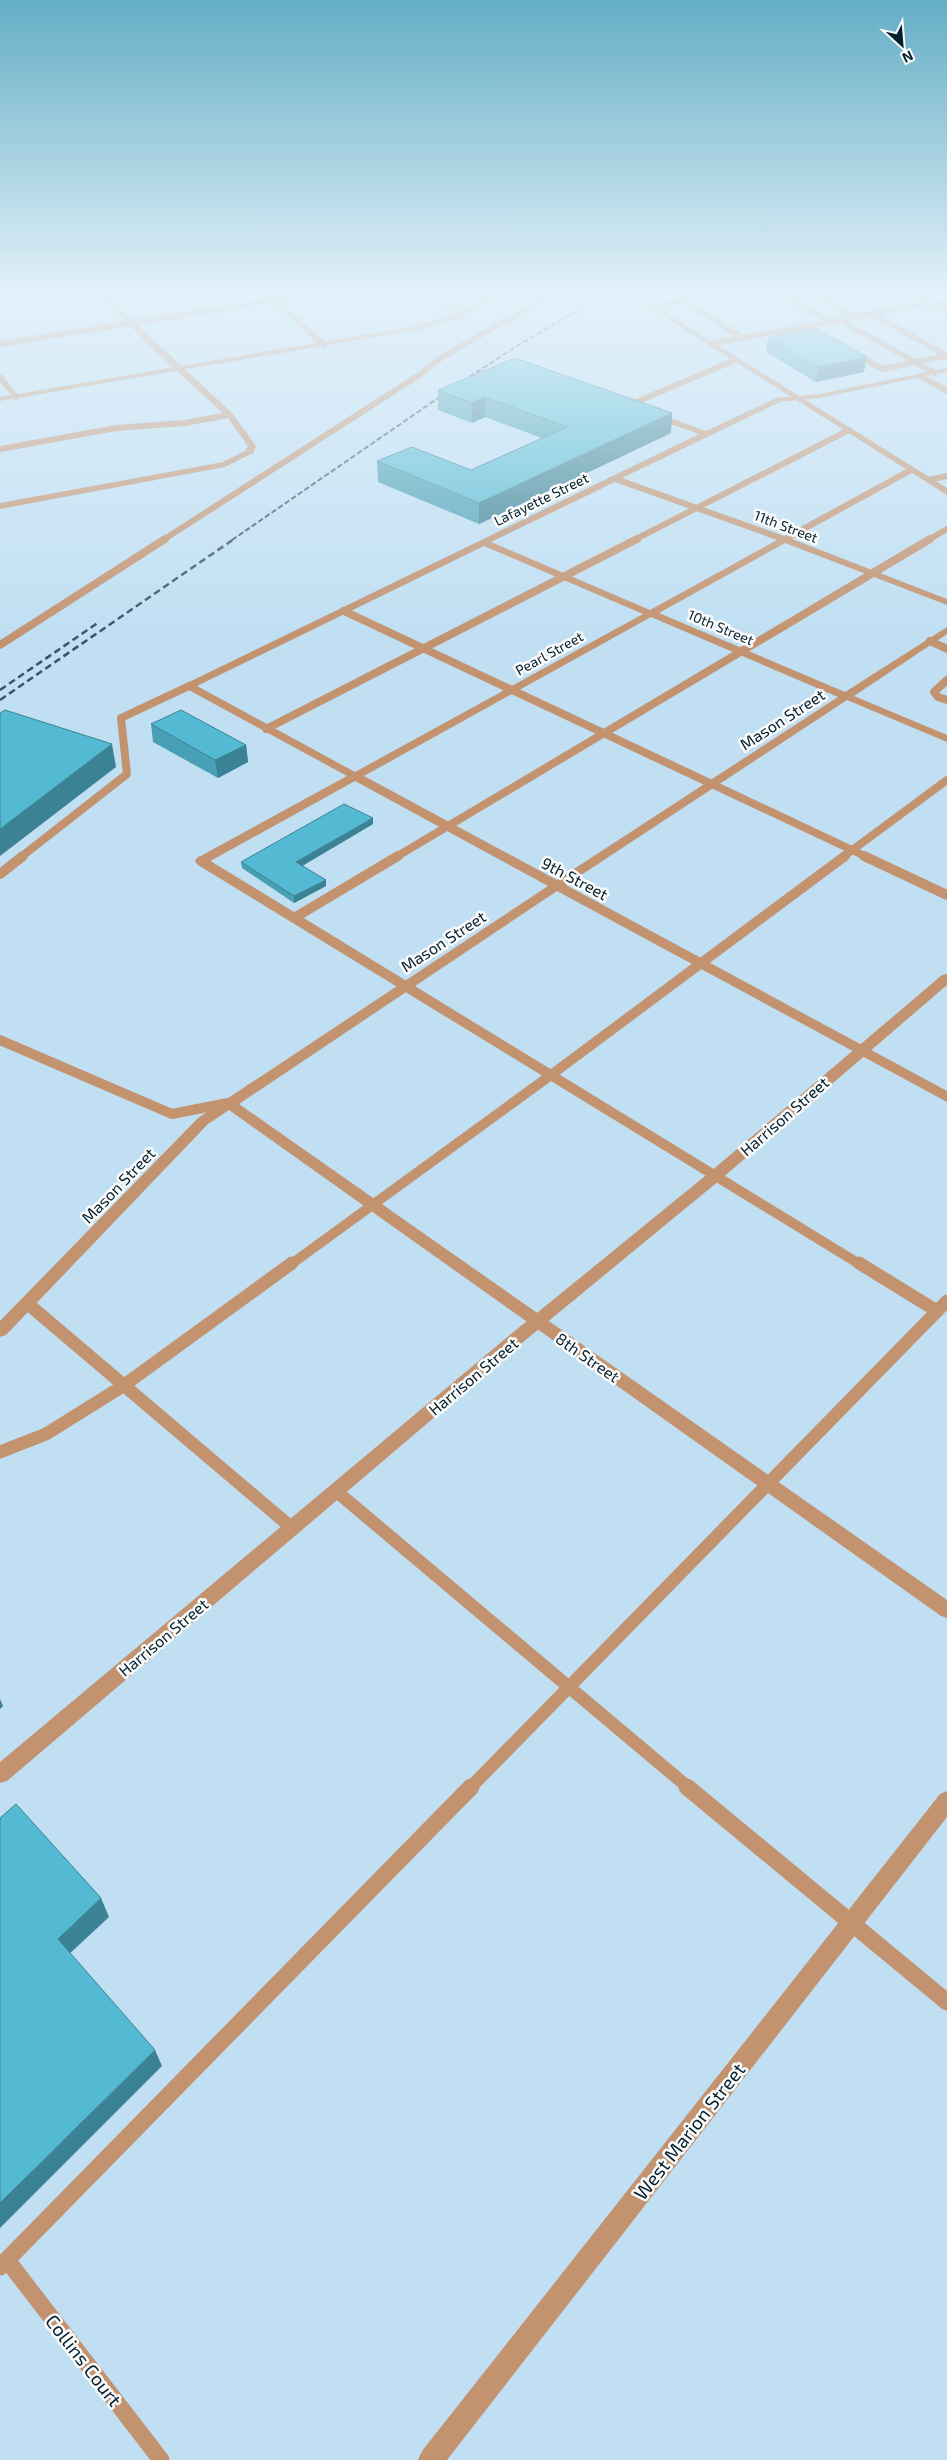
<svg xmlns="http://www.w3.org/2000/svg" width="947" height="2460" font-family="'Exo 2',sans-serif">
	<rect width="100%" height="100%" fill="#c0dff3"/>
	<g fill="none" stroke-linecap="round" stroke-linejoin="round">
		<g stroke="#c39370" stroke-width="6">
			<path d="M 266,293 L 324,345"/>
			<path d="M 779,293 L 830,322"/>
			<path d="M 811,293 L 855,317"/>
			<path d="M 934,305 L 947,303"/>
			<path d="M 651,307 L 684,301 L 743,338"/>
			<path d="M 871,313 L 947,356"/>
			<path d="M 840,320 L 928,302"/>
			<path d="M 0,344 L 321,293"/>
			<path d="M 709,344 L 840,320 L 935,373"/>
			<path d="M 854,353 L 882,369 L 947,356"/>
			<path d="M 920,376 L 947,391"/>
			<path d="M 0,377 L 16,397"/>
			<path d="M 627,406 L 735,360"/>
			<path d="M 0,449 L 116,428 L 185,423 L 228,415"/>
			<path d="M 929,480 L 947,476"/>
			<path d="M 163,540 L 419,375 L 441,358 L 554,293"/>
			<path d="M 634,540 L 849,430"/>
			<path d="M 928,540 L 947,529"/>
		</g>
		<g stroke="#c39370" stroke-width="8">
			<path d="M 344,611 L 867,857"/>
			<path d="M 930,641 L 947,649"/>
			<path d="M 0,645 L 165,539"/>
			<path d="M 947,680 L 934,692 L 938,697 L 947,700"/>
			<path d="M 266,729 L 637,539"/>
			<path d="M 21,857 L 127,774 L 121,718 L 189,686"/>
			<path d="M 396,857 L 930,539"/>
			<path d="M 843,857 L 947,780"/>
		</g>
		<g stroke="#c39370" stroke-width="10">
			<path d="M 864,856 L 947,895"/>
			<path d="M 201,861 L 861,1265"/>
			<path d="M 0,874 L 23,856"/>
			<path d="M 294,918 L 398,856"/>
			<path d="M 0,1040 L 172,1114 L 228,1103"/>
			<path d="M 290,1265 L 551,1075 L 845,856"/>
		</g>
		<g stroke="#c39370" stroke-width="13">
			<path d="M 859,1263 L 937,1311"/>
			<path d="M 27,1303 L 292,1528"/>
			<path d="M 0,1452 L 46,1434 L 123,1386 L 292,1263"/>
			<path d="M 336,1491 L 689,1788"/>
			<path d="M 470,1788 L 947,1301"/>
		</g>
		<g stroke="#c39370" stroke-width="17">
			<path d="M 687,1787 L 947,2002"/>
			<path d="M 7,2260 L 161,2460"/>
			<path d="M 0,2267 L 471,1787"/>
		</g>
		<g fill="#c39370" fill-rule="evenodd">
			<path d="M 25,293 L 0,298 L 0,294 Z"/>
			<path d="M 97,293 L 104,293 L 233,414 L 256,446 L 253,453 L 225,467 L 0,509 L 0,503 L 223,462 L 245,451 L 248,446 L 227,417 L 155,351 Z"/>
			<path d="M 427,293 L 434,293 L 464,315 L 457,317 Z"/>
			<path d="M 906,293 L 915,293 L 947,309 L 947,314 Z"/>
			<path d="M 947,368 L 947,372 L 819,398 L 780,402 L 622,478 L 784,536 L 908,468 L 914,468 L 914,472 L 792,539 L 947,599 L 947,605 L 785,543 L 659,613 L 845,692 L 947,627 L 947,634 L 854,696 L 947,735 L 947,742 L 847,700 L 566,885 L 947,1091 L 947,1102 L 557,891 L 239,1104 L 947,1600 L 947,1618 L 941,1616 L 229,1110 L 208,1124 L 6,1335 L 0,1337 L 0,1321 L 198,1118 L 548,886 L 355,781 L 205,864 L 197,864 L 195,861 L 197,858 L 347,776 L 185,688 L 185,684 L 699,434 L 651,417 L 651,413 L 657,413 L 706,431 L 776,398 L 819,394 ZM 615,482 L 777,540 L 650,610 L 491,542 ZM 484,546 L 643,614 L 355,772 L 197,686 ZM 651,617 L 838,697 L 557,880 L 364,776 Z"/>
		</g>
		<g fill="#c39370" fill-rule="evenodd">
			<path d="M 495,293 L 504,293 L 463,317 L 422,329 L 0,401 L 0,397 L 421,325 L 457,313 Z"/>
			<path d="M 626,293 L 634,293 L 947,488 L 947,495 Z"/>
			<path d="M 947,974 L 947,985 L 720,1180 L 517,1347 L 7,1781 L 0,1783 L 0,1762 L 505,1339 L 710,1172 L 942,975 Z"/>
			<path d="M 947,1791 L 947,1817 L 447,2460 L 418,2460 L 422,2451 L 940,1794 Z"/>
		</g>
		<path stroke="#385464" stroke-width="2" stroke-dasharray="5.5 2.5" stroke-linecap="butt" d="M 232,540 L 460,383 L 517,346 L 607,293"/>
		<g stroke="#385464" stroke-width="2.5" stroke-dasharray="7 4" stroke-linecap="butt">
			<path d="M 0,690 L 99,622"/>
			<path d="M 0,700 L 234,539"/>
		</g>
	</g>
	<g fill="#48a0b5">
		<path d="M 768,337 L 864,372 L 816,382 L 766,352 Z"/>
		<path d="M 438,390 L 672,413 L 671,433 L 479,524 L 378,482 L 377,461 L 471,470 L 542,438 L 485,417 L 472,423 L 438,410 Z"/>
		<path d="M 151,724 L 246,745 L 248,762 L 218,778 L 153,742 Z"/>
		<path d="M 373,824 L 302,866 L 326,880 L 326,886 L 294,903 L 242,868 L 241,862 Z"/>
	</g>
	<g fill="#3b8294">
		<path d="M 867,357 L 864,372 L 816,382 L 818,367 Z"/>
		<path d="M 485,397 L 485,417 L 472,423 L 472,403 Z"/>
		<path d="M 672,413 L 671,433 L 479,524 L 479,503 Z"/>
		<path d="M 112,744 L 116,767 L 0,856 L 0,829 Z"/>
		<path d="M 246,745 L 248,762 L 218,778 L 215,760 Z"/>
		<path d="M 373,818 L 373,824 L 297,869 L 296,862 Z"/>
		<path d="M 326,880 L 326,886 L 294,903 L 294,896 Z"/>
		<path d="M 0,1699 L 3,1706 L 0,1709 Z"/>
		<path d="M 101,1898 L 109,1917 L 66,1957 L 58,1939 Z"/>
		<path d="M 155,2050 L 162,2066 L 0,2228 L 0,2203 Z"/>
	</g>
	<g fill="#54bad3" stroke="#3b8294">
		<path d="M 816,328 L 867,357 L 818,367 L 768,337 Z"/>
		<path d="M 515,358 L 672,413 L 479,503 L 377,461 L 412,447 L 471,470 L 567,427 L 485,397 L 472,403 L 438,390 Z"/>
		<path d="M 5,710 L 112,744 L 0,829 L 0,713 Z"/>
		<path d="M 181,710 L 246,745 L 215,760 L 151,724 Z"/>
		<path d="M 344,804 L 373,818 L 296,862 L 326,880 L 294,896 L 241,862 Z"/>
		<path d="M 16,1804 L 101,1898 L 58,1939 L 155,2050 L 0,2203 L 0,1818 Z"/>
	</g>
	<linearGradient id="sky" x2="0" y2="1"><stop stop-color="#64aec5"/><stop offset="0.46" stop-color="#e3f1fa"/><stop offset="1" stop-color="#e3f1fa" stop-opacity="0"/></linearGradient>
	<rect width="947" height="637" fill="url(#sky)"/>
	<g text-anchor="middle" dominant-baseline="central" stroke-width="5" stroke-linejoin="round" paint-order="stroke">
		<g font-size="14" fill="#041f2d" stroke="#fbfbfb">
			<text transform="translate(541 499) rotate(-26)">Lafayette Street</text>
			<text transform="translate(786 526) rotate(21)">11th Street</text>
			<text transform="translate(721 627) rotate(23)">10th Street</text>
			<text transform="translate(549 653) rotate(-29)">Pearl Street</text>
		</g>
		<g font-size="16" fill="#041f2d" stroke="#fbfbfb">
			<text transform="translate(782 719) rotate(-33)">Mason Street</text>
			<text transform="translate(575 878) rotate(28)">9th Street</text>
			<text transform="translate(443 941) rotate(-33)">Mason Street</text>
			<text transform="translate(784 1116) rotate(-41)">Harrison Street</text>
			<text transform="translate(118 1185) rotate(-46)">Mason Street</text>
			<text transform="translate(588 1357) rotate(35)">8th Street</text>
			<text transform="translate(473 1376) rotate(-40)">Harrison Street</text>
			<text transform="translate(163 1637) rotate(-40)">Harrison Street</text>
		</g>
		<g font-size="19" fill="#041f2d" stroke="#fbfbfb">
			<text transform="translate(689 2131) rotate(-52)">West Marion Street</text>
			<text transform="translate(84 2360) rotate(52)">Collins Court</text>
		</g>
	</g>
	<g transform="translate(902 45) rotate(154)" stroke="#fbfbfb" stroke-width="4" paint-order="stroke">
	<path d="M0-4L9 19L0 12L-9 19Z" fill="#041f2d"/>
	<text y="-8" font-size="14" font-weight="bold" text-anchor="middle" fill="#041f2d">N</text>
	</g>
</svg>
